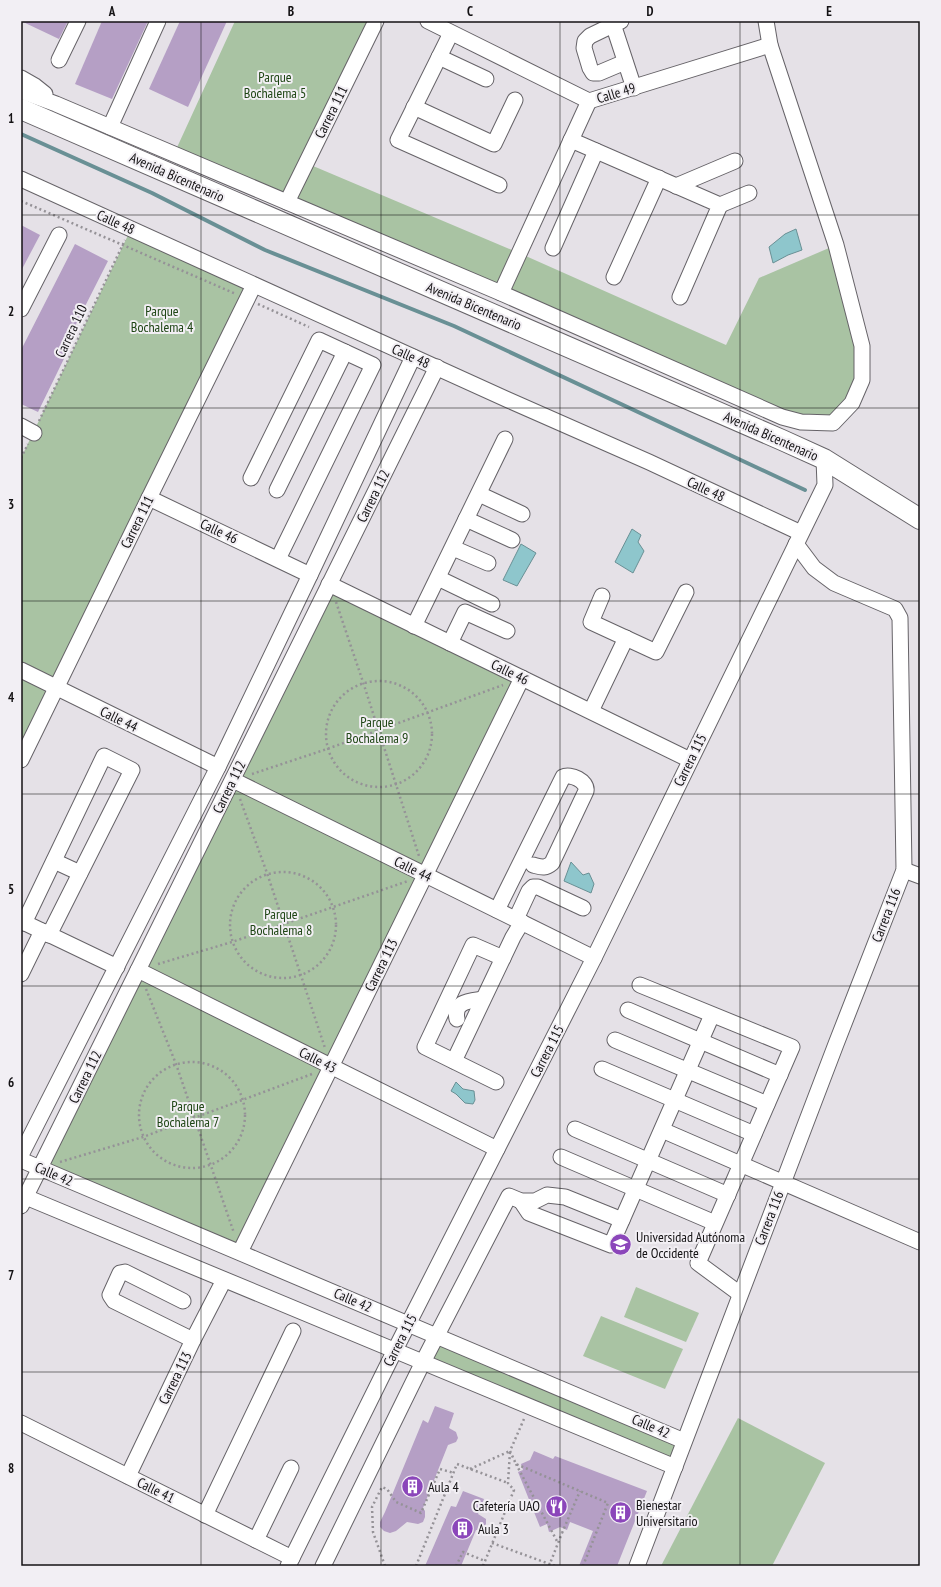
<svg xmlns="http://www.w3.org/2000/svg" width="941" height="1587" font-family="'PT Sans Narrow',sans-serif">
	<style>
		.green { fill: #a9c3a3 }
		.water { fill: #8ec6cc; stroke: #699095 }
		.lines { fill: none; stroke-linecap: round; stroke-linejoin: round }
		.stream { stroke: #699095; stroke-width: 4 }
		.building { fill: #b59fc5 }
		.minor-casing { stroke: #666368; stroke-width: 17 }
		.major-casing { stroke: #666368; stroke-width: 22 }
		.path { stroke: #959297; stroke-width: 2.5; stroke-dasharray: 2 3; stroke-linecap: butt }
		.minor { stroke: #fff; stroke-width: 15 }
		.major { stroke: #fff; stroke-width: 20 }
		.grid { fill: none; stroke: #141214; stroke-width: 1; stroke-opacity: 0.55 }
		.labels { text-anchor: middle; stroke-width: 4; stroke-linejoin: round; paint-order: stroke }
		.park-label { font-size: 14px; fill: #1e4514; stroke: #f2eff4 }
		.street-label { font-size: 14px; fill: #141214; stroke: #f2eff4 }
		.poi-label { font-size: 14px; fill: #141214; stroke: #f2eff4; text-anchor: start }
		.neatline { fill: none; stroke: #141214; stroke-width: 1.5 }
		.grid-label { font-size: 13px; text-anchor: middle; font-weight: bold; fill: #141214 }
	</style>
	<rect width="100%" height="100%" fill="#e5e1e7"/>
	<!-- green -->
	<g class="green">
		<path d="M235 21H376L306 163 519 253 726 345 759 278 836 245 862 380 833 423 801 422 174 154Z"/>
		<path d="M131 229 254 285 21 760V458Z"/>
		<path d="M329 584 522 678 240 1252 40 1168Z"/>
		<path d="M636 1287 699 1313 686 1342 624 1317Z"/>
		<path d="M601 1316 683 1349 665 1389 583 1356Z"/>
		<path d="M437 1335 684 1441 675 1467 423 1362Z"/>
		<path d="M738 1418 825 1463 772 1566H661Z"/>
	</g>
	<!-- water -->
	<g class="water">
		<path d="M796 229 802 250 788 255 773 263 769 247 785 234Z"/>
		<path d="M632 529 641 535 638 542 644 551 633 573 615 562Z"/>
		<path d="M521 544 536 553 517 586 503 580Z"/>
		<path d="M571 862 583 875 589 873 594 884 591 893 564 881Z"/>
		<path d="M456 1082 463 1089 474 1091 475 1100 473 1104 465 1103 456 1094 451 1091Z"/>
	</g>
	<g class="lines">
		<!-- stream -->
		<path class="stream" d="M21 134 152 193 265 250 454 326 805 490"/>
	</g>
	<!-- building -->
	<g class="building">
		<path d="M21 21H68L59 39Z"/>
		<path d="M102 21H148L112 99 75 84Z"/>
		<path d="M180 21H227L188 107 149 89Z"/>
		<path d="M21 225 40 235 21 271Z"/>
		<path d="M75 244 108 261 73 330 77 332 38 412 21 404V350Z"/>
		<path d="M435 1406 454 1413 449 1428 456 1432 458 1438 456 1442 448 1445 423 1508 425 1511V1517L423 1522 418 1524 407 1522 396 1531 390 1533 384 1531 380 1527V1522L385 1512 423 1420 428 1423Z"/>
		<path d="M534 1451 553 1459 555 1456 647 1491 617 1566H579L593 1531 570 1522 567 1530 560 1527 549 1532 547 1524 540 1527 518 1472 523 1470 521 1464 530 1460Z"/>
		<path d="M463 1491 484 1499 478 1514 486 1519V1524L481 1530H476L461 1566H425L451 1506 456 1507Z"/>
	</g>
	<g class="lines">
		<defs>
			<g id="minor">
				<path d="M428 21 589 101 770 45"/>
				<path d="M613 21V24L634 88"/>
				<path d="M621 21 590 36 585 41 584 48 590 68 593 73H599L625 62"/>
				<path d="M451 33 398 140 499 185"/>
				<path d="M439 57 486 79"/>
				<path d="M59 60 78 21"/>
				<path d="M21 78 35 86 45 94"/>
				<path d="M21 91 56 104 501 293 782 417 801 422 833 423 852 403 862 380V346L836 245 770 45 766 21"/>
				<path d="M414 107 494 144 515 100"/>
				<path d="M110 127 158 21"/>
				<path d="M571 140 720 205 680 297"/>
				<path d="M21 179 506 399 649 462 801 533"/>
				<path d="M676 186 735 161"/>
				<path d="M287 202 376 21"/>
				<path d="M720 205 749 193"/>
				<path d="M553 248 596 151"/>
				<path d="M614 277 659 178"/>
				<path d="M501 293 589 101"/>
				<path d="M21 309 59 235"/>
				<path d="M21 426 34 433"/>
				<path d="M251 478 319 340 373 365 278 559"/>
				<path d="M277 490 345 352"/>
				<path d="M479 494 522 514"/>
				<path d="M149 498 310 575"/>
				<path d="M466 519 512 540"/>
				<path d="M453 548 488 563"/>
				<path d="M438 578 492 604"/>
				<path d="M329 584 690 760"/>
				<path d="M602 596 591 622 656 652 686 592"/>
				<path d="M414 626 505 439"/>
				<path d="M450 643 465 612 507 631"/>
				<path d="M21 670 218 767"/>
				<path d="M591 711 626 638"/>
				<path d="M21 760 149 498 254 285"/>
				<path d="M233 780 594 958"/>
				<path d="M54 861 80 873"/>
				<path d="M904 870 920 876"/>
				<path d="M497 910 563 777C570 773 588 781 586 791L552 863C545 869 541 867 533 865"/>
				<path d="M516 919 529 891 533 887H538L583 908"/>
				<path d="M21 921 117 967"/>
				<path d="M24 923 104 756 132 770 49 935"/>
				<path d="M138 970 497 1149"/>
				<path d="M21 974 42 931"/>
				<path d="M640 985 792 1047 698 1263 740 1294"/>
				<path d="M628 1010 780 1075"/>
				<path d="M457 1019C453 1001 470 1001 483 999"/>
				<path d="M615 1040 767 1104"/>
				<path d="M454 1061 513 937 522 922"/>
				<path d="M602 1069 754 1134"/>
				<path d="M496 1082 425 1047 473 945 503 958"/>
				<path d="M575 1129 728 1195"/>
				<path d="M662 1130 920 1242"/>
				<path d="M21 1155 218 767 310 575 413 357"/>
				<path d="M561 1157 715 1223"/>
				<path d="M21 1160 684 1441"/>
				<path d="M21 1195 675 1467"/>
				<path d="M521 1201 529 1213 611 1245 712 1015"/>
				<path d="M21 1206 437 367"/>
				<path d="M240 1252 522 678"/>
				<path d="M183 1301 125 1272 120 1273 110 1295 114 1301 193 1340"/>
				<path d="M21 1423 292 1558"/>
				<path d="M128 1476 193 1340 224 1280"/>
				<path d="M205 1515 293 1331"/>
				<path d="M256 1540 291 1468"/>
				<path d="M288 1566 395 1350 594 958 825 485 824 459"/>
				<path d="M323 1566 423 1362 509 1196 521 1201H535L547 1195 565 1197 622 1220"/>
				<path d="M637 1566 836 1044 904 870 900 618 895 609 834 583 814 568 796 544"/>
			</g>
			<path id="major" d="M21 109 782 440 824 459 920 519"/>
		</defs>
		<!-- minor casing -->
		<use href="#minor" class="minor-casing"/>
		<!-- major casing -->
		<use href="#major" class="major-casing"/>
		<!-- path -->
		<g class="path">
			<path d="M21 201 236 294"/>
			<path d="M258 304 309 327"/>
			<path d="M39 421 125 240"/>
			<path d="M21 458 28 444"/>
			<path d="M336 602 363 682 419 856"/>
			<circle cx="379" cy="734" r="53"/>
			<path d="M252 774 327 749 503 685"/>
			<path d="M240 799 267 873 325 1048"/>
			<circle cx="283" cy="925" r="53"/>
			<path d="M158 964 232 942 408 881"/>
			<path d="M146 989 176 1064 234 1233"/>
			<circle cx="192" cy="1115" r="53"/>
			<path d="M60 1162 143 1137 312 1074"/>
			<path d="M524 1419 510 1451 516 1464 608 1503 583 1566"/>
			<path d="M516 1464 558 1543"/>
			<path d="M470 1469 510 1451 508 1483 514 1490 483 1566"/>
			<path d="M562 1533 580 1491"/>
			<path d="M492 1543 555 1566"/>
			<path d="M385 1566 373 1532 372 1507 382 1487 387 1489 396 1502 421 1513 440 1469 454 1473"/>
			<path d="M416 1566 457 1464 508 1483"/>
			<path d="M456 1566 463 1552 485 1561"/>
			<path d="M549 1566 562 1533"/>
		</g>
		<!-- minor -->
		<use href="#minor" class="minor"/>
		<!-- major -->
		<use href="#major" class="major"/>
	</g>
	<!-- grid -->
	<path class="grid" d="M201 21V1566M381 21V1566M560 21V1566M740 21V1566M21 215H920M21 408H920M21 601H920M21 794H920M21 986H920M21 1179H920M21 1372H920"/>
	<!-- icons -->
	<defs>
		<symbol id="university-disc" viewBox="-11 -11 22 22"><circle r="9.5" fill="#8b46ba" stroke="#f2eff4"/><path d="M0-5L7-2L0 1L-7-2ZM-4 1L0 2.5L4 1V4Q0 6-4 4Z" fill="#fff"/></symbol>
		<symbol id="building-disc" viewBox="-11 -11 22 22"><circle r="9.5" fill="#8b46ba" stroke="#f2eff4"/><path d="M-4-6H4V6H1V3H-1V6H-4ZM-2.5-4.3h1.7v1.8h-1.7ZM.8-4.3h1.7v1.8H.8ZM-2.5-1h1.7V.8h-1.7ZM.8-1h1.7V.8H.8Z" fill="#fff"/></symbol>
		<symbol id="restaurant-disc" viewBox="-11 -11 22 22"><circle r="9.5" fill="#8b46ba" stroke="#f2eff4"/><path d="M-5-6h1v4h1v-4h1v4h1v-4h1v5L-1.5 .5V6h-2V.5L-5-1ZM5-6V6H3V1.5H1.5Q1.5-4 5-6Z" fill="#fff"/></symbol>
	</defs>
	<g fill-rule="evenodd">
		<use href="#university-disc" x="608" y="1232" width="25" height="25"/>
		<use href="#building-disc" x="400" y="1474" width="25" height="25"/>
		<use href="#restaurant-disc" x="544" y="1494" width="25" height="25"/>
		<use href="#building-disc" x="608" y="1500" width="25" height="25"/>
		<use href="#building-disc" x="450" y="1516" width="25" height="25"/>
	</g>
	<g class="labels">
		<!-- park labels -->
		<g class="park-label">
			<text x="275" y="82">Parque<tspan x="275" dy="16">Bochalema 5</tspan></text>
			<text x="162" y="316">Parque<tspan x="162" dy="16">Bochalema 4</tspan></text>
			<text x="377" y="727">Parque<tspan x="377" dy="16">Bochalema 9</tspan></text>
			<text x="281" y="919">Parque<tspan x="281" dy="16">Bochalema 8</tspan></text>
			<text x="188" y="1111">Parque<tspan x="188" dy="16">Bochalema 7</tspan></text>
		</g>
		<!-- street labels -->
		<g class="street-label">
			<text transform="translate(616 93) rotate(-17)" y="5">Calle 49</text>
			<text transform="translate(331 112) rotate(-64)" y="5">Carrera 111</text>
			<text transform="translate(177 177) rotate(24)" y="5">Avenida Bicentenario</text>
			<text transform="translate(116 222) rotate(24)" y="5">Calle 48</text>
			<text transform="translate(474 306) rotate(23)" y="5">Avenida Bicentenario</text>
			<text transform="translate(71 331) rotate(-65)" y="5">Carrera 110</text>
			<text transform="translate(411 356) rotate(24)" y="5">Calle 48</text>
			<text transform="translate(771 436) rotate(24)" y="5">Avenida Bicentenario</text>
			<text transform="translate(706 489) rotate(25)" y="5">Calle 48</text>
			<text transform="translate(373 496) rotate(-64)" y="5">Carrera 112</text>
			<text transform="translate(137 522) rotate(-64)" y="5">Carrera 111</text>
			<text transform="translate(219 531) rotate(25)" y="5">Calle 46</text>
			<text transform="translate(510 672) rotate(26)" y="5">Calle 46</text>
			<text transform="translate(119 719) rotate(26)" y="5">Calle 44</text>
			<text transform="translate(690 760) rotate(-64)" y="5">Carrera 115</text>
			<text transform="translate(229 787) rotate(-64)" y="5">Carrera 112</text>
			<text transform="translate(413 869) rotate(26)" y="5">Calle 44</text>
			<text transform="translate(886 915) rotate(-69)" y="5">Carrera 116</text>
			<text transform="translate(381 965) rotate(-64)" y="5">Carrera 113</text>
			<text transform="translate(547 1051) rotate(-63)" y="5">Carrera 115</text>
			<text transform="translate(318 1060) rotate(27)" y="5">Calle 43</text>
			<text transform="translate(85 1077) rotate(-64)" y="5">Carrera 112</text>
			<text transform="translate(54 1174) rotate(23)" y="5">Calle 42</text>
			<text transform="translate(769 1218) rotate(-69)" y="5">Carrera 116</text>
			<text transform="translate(353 1300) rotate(23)" y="5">Calle 42</text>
			<text transform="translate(400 1340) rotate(-63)" y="5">Carrera 115</text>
			<text transform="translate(175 1378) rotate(-64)" y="5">Carrera 113</text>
			<text transform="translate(651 1426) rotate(23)" y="5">Calle 42</text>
			<text transform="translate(156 1490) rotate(26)" y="5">Calle 41</text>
		</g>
		<!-- poi labels -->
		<g class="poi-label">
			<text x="636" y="1242">Universidad Autónoma<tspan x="636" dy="16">de Occidente</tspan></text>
			<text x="428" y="1492">Aula 4</text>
			<text x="636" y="1510">Bienestar<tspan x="636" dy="16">Universitario</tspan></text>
			<text x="540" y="1511" text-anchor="end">Cafetería UAO</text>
			<text x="478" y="1534">Aula 3</text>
		</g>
	</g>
	<!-- border -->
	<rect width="941" height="1587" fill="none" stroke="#f2eff4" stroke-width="44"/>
	<rect x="22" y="22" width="897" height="1543" class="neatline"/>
	<g class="grid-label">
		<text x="112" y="16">A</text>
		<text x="291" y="16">B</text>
		<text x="470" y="16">C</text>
		<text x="650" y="16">D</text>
		<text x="829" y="16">E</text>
		<text x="11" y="123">1</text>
		<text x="11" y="316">2</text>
		<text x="11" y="509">3</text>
		<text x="11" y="702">4</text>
		<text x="11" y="894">5</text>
		<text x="11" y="1087">6</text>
		<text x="11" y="1280">7</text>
		<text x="11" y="1473">8</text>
	</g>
</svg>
